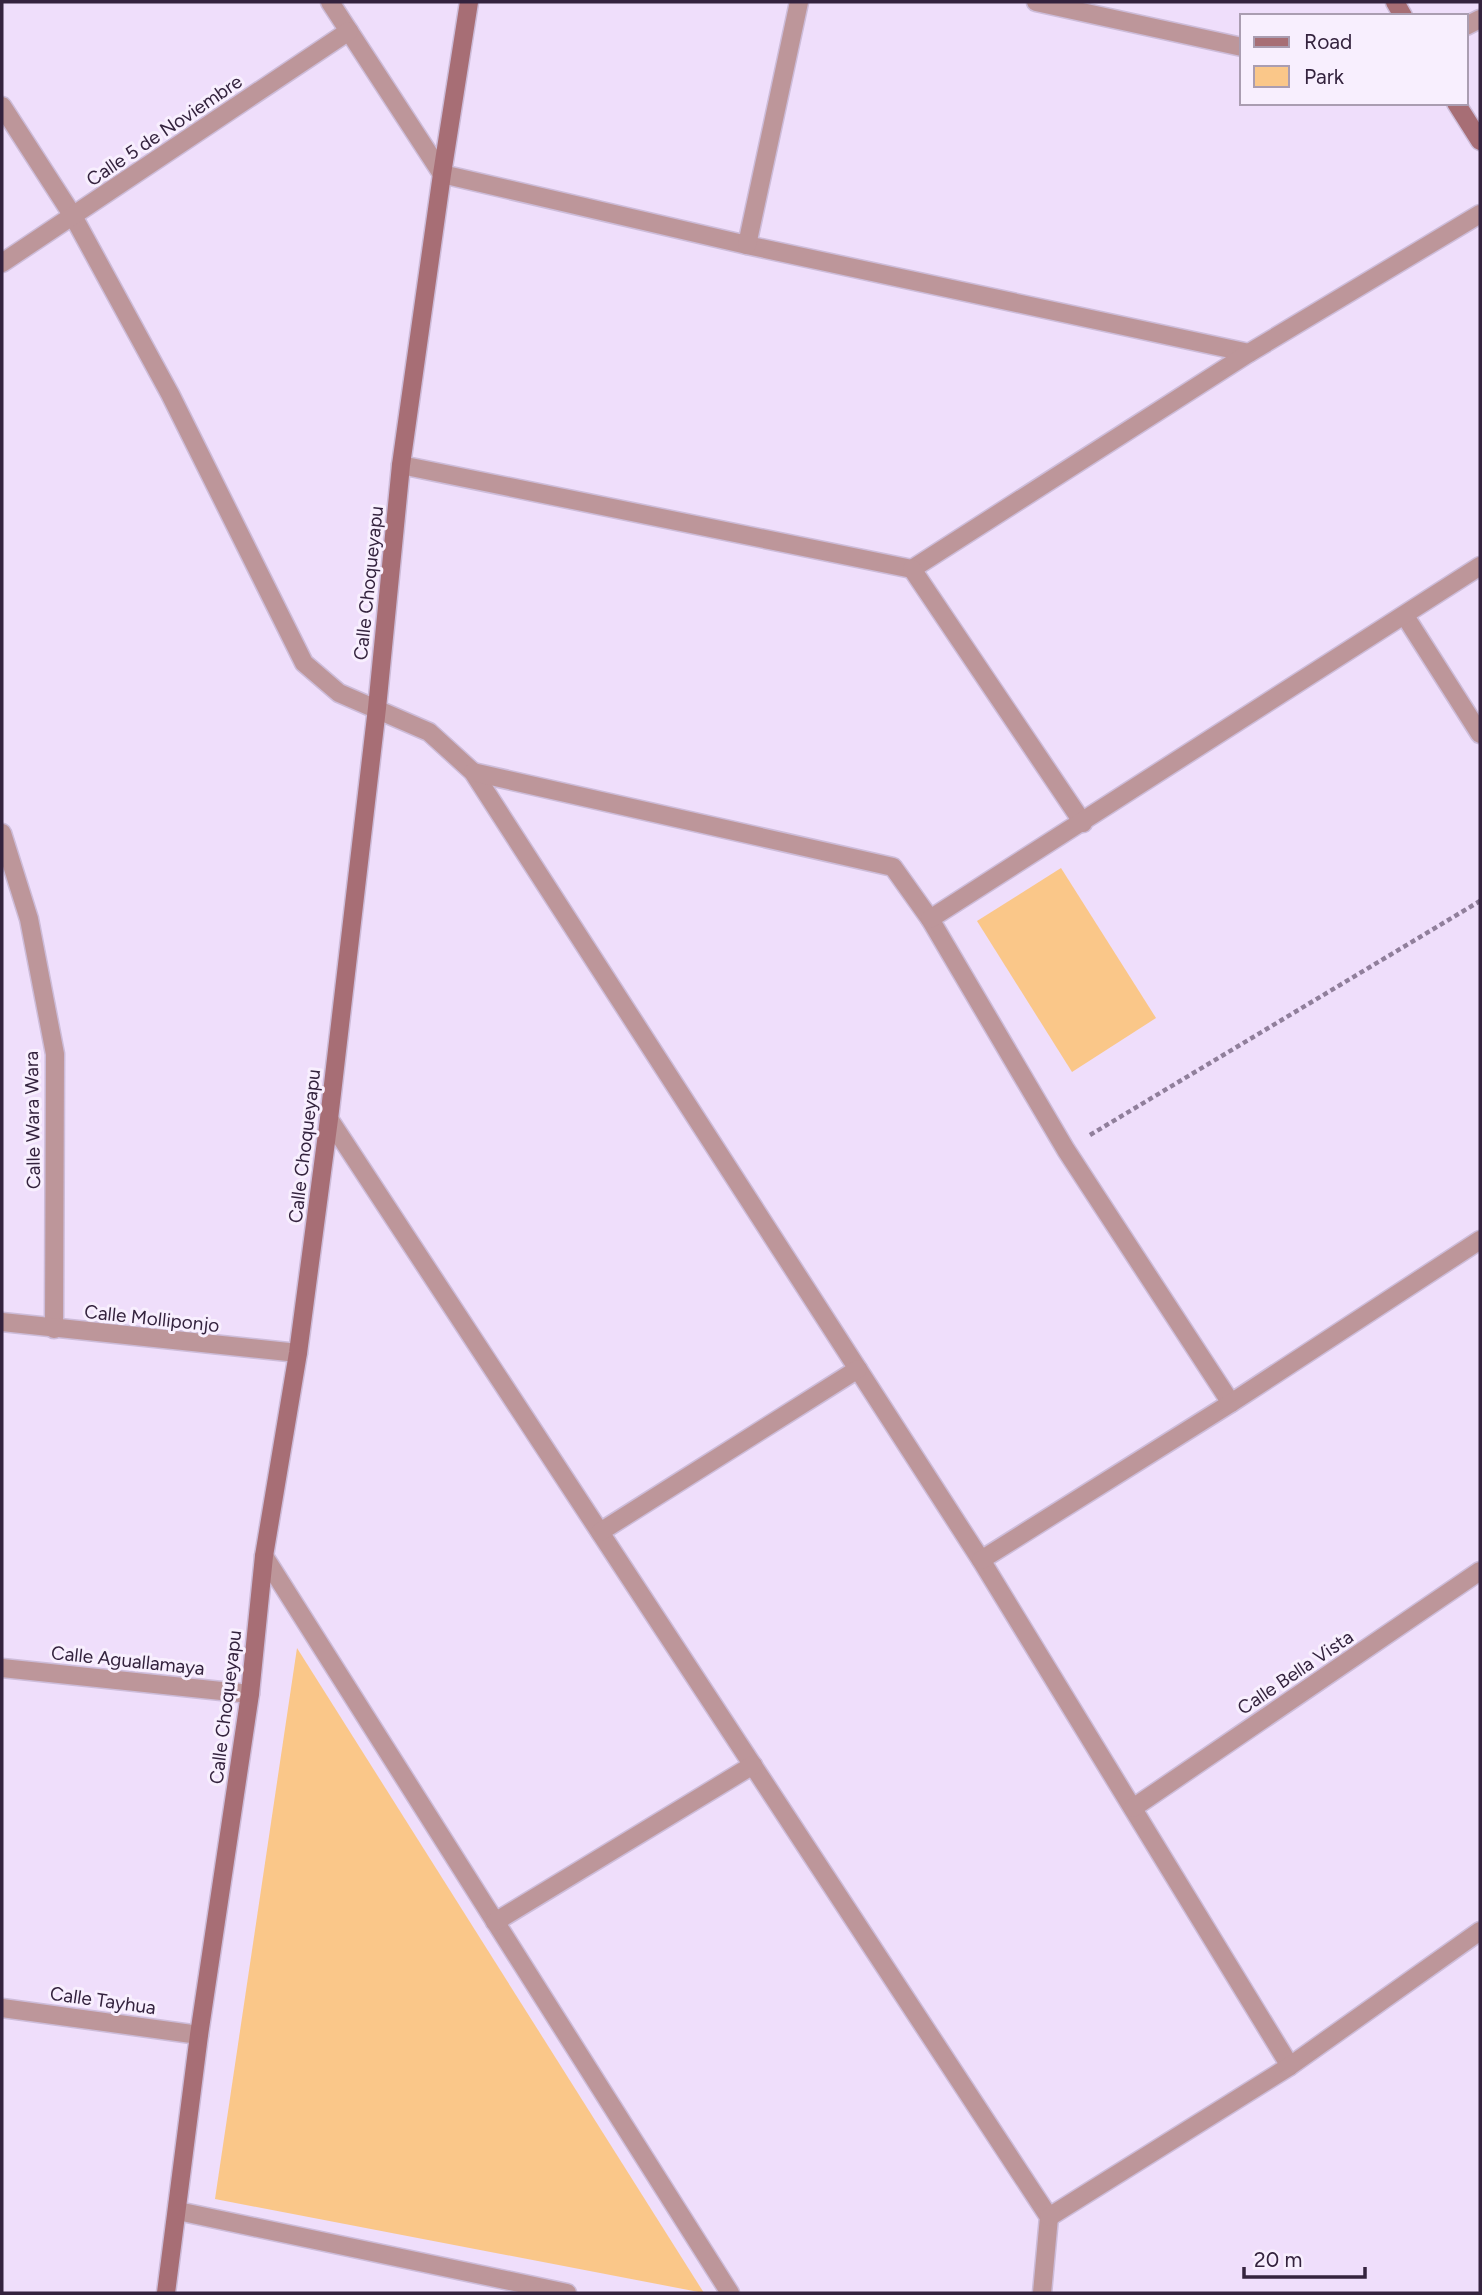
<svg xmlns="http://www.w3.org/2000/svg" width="1482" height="2295" font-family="Figtree,sans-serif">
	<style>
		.green { fill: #fac789 }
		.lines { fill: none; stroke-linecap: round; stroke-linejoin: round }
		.street-casing { stroke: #cdbcd9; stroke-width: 21 }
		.secondary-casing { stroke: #cdbcd9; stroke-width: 21 }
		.path { stroke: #907f9b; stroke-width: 4.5; stroke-dasharray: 5 3.5; stroke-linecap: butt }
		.street { stroke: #bd969a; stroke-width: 18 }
		.secondary { stroke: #a76e75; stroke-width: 18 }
		.labels { text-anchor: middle; stroke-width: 6; stroke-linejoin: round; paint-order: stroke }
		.street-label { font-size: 19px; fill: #34233e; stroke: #f8effe }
	</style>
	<rect width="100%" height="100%" fill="#efdefb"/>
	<!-- green -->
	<g class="green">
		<path d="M1061 868 1156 1018 1072 1072 977 921Z"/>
		<path d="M297 1648 704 2293 215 2199Z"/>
	</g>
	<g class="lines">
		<defs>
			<g id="street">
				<path d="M330 2 442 174 747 245 1249 353"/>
				<path d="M1036 2 1242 47"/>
				<path d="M1466 26 1480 19"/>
				<path d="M2 106 73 216 170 394 304 663 339 693 429 732 473 772 981 1560 1290 2066"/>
				<path d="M747 245 799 2"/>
				<path d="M2 263 349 31"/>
				<path d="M401 465 912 569 1249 353 1480 214"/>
				<path d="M912 569 1083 823"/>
				<path d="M1405 616 1480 734"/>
				<path d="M473 772 893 867 930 919 1066 1150 1231 1403"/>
				<path d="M2 833 29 919 55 1054 54 1329"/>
				<path d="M930 919 1480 566"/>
				<path d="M329 1119 1049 2217 1042 2293"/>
				<path d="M2 1322 298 1353"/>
				<path d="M600 1532 858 1369"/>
				<path d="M264 1556 730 2293"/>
				<path d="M981 1560 1231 1403 1480 1240"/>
				<path d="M2 1668 250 1694"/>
				<path d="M1133 1808 1480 1571"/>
				<path d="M495 1922 753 1765"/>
				<path d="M2 2008 199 2035"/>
				<path d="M178 2211 567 2293"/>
				<path d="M1049 2217 1290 2066 1480 1931"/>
			</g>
			<g id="secondary">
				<path d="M1395 2 1403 16"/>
				<path d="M1456 103 1480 141"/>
				<path d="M166 2293 199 2035 250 1694 264 1556 298 1353 329 1119 377 708 401 465 442 174 469 2"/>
			</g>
		</defs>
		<!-- street casing -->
		<use href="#street" class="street-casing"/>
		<!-- secondary casing -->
		<use href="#secondary" class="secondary-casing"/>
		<!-- path -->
		<path class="path" d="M1090 1135 1480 901"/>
		<!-- street -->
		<use href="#street" class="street"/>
		<!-- secondary -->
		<use href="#secondary" class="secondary"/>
	</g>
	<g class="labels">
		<!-- street labels -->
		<g class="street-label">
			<text transform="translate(164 130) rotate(-34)" y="7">Calle 5 de Noviembre</text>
			<text transform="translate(368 583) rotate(-84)" y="7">Calle Choqueyapu</text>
			<text transform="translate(32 1120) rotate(-91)" y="7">Calle Wara Wara</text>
			<text transform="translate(304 1146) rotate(-83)" y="7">Calle Choqueyapu</text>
			<text transform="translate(152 1318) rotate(6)" y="7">Calle Molliponjo</text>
			<text transform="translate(128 1660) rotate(6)" y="7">Calle Aguallamaya</text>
			<text transform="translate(1295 1672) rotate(-34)" y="7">Calle Bella Vista</text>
			<text transform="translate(225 1707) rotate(-83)" y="7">Calle Choqueyapu</text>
			<text transform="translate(103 2000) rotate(8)" y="7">Calle Tayhua</text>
		</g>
	</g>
	<!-- border -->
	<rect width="1482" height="2295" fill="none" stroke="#34233e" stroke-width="7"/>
	<!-- legend -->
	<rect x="1240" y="14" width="228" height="91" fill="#f8effe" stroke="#aa9db1" stroke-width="2"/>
	<rect x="1254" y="37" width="35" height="10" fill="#a76e75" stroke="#aa9db1" stroke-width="2"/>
	<text x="1304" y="49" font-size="21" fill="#34233e">Road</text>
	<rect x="1254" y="66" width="35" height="21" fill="#fac789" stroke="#aa9db1" stroke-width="2"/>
	<text x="1304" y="84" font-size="21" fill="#34233e">Park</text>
	<!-- scale -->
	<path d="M1244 2267v10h121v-10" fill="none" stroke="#34233e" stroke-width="3.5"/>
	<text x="1254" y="2267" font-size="21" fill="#34233e" stroke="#f8effe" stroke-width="5" paint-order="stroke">20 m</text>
</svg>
